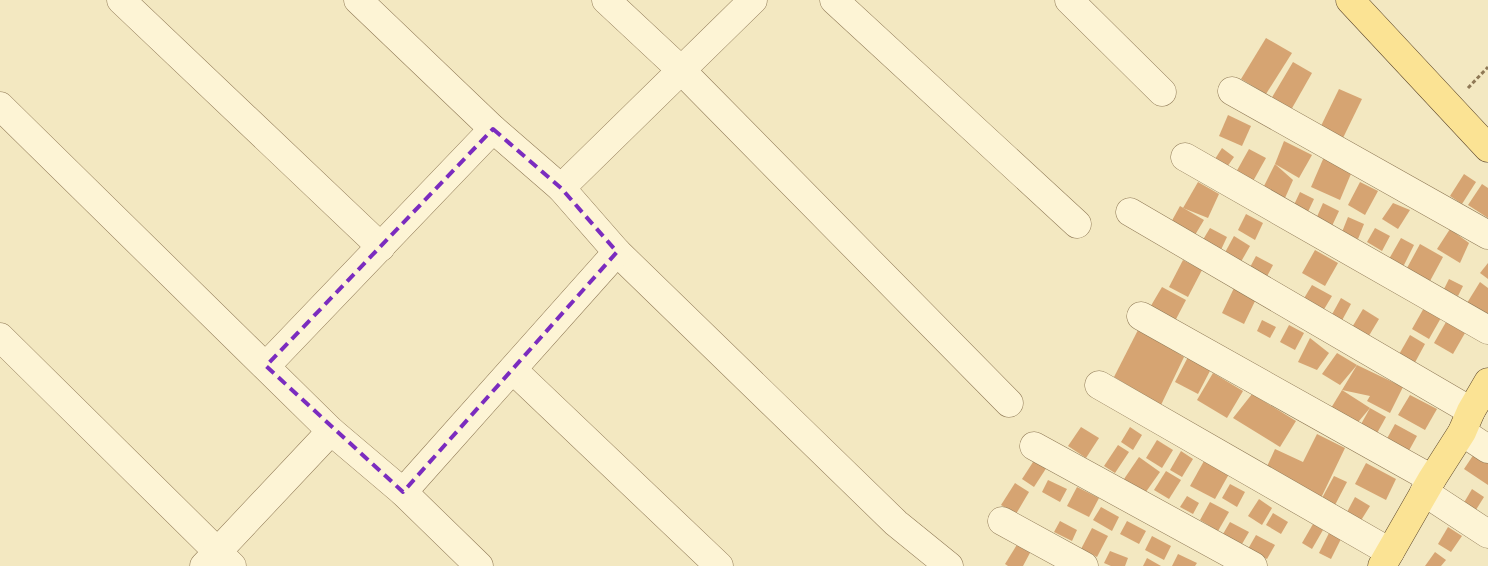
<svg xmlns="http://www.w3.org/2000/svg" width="1488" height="566" font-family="Georgia,serif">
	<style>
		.building { fill: #d6a472 }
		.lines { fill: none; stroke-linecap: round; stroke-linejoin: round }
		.minor-casing { stroke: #8f7956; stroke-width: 29 }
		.major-casing { stroke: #5c462b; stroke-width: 29 }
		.path { stroke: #8f7956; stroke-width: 3; stroke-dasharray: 4 2.5; stroke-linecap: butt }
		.minor { stroke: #fdf4d5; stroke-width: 28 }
		.major { stroke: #fbe394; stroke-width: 28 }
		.marked { fill: none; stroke: #7b2cbf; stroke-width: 4; stroke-dasharray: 10 6; stroke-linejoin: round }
	</style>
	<rect width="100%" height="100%" fill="#f3e8c1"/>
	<!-- building -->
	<g class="building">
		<path d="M1266 38 1292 53 1266 94 1241 79Z"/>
		<path d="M1293 62 1312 73 1291 110 1271 99Z"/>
		<path d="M1339 89 1362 99 1342 140 1319 130Z"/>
		<path d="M1228 115 1251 126 1242 146 1219 136Z"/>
		<path d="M1284 141 1312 155 1299 178 1275 164Z"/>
		<path d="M1222 148 1234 157 1227 167 1215 159Z"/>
		<path d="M1249 149 1266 158 1252 183 1235 174Z"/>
		<path d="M1324 157 1353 169 1340 200 1311 187Z"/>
		<path d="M1275 164 1293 180 1285 198 1263 188Z"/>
		<path d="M1464 174 1476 182 1462 204 1450 196Z"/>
		<path d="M1198 182 1219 194 1208 218 1183 208Z"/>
		<path d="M1360 182 1378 191 1365 215 1348 205Z"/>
		<path d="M1482 184 1488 188V218L1468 205Z"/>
		<path d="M1300 192 1314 199 1307 214 1293 207Z"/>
		<path d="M1323 203 1339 211 1332 226 1316 219Z"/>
		<path d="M1393 203 1410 210 1398 229 1382 219Z"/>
		<path d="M1180 206 1204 220 1192 240 1169 226Z"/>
		<path d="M1246 214 1263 223 1255 240 1238 230Z"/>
		<path d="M1348 217 1364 224 1358 239 1342 232Z"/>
		<path d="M1210 228 1227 237 1219 254 1201 243Z"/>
		<path d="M1375 228 1390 236 1382 251 1367 242Z"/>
		<path d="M1450 229 1469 243 1460 263 1437 249Z"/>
		<path d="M1234 236 1250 246 1238 267 1222 258Z"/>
		<path d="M1401 238 1414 245 1403 267 1389 259Z"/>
		<path d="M1420 244 1443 257 1430 281 1407 268Z"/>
		<path d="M1315 250 1338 263 1325 286 1302 273Z"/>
		<path d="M1256 256 1273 265 1265 280 1248 271Z"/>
		<path d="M1183 260 1202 270 1188 297 1169 287Z"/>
		<path d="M1488 263V279L1480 273Z"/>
		<path d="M1449 279 1463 286 1458 296 1444 289Z"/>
		<path d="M1480 282 1488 288V316L1467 303Z"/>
		<path d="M1312 285 1332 296 1320 316 1300 305Z"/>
		<path d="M1162 287 1186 300 1174 323 1149 309Z"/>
		<path d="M1234 288 1256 299 1244 324 1222 313Z"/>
		<path d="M1341 298 1351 304 1340 324 1330 318Z"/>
		<path d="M1425 306 1442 316 1429 339 1412 329Z"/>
		<path d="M1363 309 1379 319 1367 339 1351 329Z"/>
		<path d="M1262 320 1276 327 1270 338 1257 331Z"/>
		<path d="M1446 322 1465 333 1453 354 1434 343Z"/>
		<path d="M1289 325 1304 333 1295 350 1280 342Z"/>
		<path d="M1139 328 1184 357 1161 405 1114 377Z"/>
		<path d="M1410 335 1425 344 1412 368 1397 358Z"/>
		<path d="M1310 338 1329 353 1317 370 1298 362Z"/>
		<path d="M1337 353 1357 365 1340 385 1322 374Z"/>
		<path d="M1188 357 1211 369 1198 394 1175 382Z"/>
		<path d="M1357 365 1403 387 1390 413 1367 401 1370 396 1342 390Z"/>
		<path d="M1213 373 1243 391 1227 418 1197 400Z"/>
		<path d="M1342 390 1370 408 1354 427 1328 413Z"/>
		<path d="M1252 394 1296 421 1280 447 1233 418Z"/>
		<path d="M1410 395 1437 409 1425 430 1398 415Z"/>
		<path d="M1370 408 1386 417 1376 435 1360 426Z"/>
		<path d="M1395 424 1417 436 1406 456 1384 444Z"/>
		<path d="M1081 427 1099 438 1086 458 1068 446Z"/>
		<path d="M1130 427 1142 435 1133 450 1121 442Z"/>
		<path d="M1317 434 1345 448 1320 500 1264 473 1275 449 1303 462Z"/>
		<path d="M1157 440 1173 450 1162 468 1146 458Z"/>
		<path d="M1118 445 1129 452 1115 473 1104 466Z"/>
		<path d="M1181 451 1193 459 1182 477 1170 470Z"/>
		<path d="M1476 451 1488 460V485L1464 469Z"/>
		<path d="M1139 457 1160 472 1143 496 1122 482Z"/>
		<path d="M1035 459 1047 467 1034 487 1022 479Z"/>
		<path d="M1204 461 1229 474 1215 499 1190 486Z"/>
		<path d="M1366 463 1396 479 1386 500 1355 484Z"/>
		<path d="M1166 471 1181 480 1169 499 1154 490Z"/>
		<path d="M1334 476 1347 482 1335 505 1322 498Z"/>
		<path d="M1048 480 1067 489 1060 502 1042 492Z"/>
		<path d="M1015 483 1029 492 1016 514 1001 505Z"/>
		<path d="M1230 484 1245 492 1237 507 1222 498Z"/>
		<path d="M1077 487 1099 498 1089 517 1067 506Z"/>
		<path d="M1472 489 1484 497 1474 513 1462 506Z"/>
		<path d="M1187 496 1199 503 1193 514 1180 507Z"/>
		<path d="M1355 497 1370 506 1360 522 1346 514Z"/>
		<path d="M1259 499 1272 508 1262 525 1248 516Z"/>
		<path d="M1210 502 1229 512 1218 531 1200 520Z"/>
		<path d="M1101 507 1119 517 1112 531 1093 520Z"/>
		<path d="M1273 513 1288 522 1281 534 1266 525Z"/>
		<path d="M1060 521 1077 530 1072 541 1054 532Z"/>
		<path d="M1127 521 1146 531 1139 544 1120 534Z"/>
		<path d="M1230 522 1249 532 1242 544 1223 534Z"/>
		<path d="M1313 524 1323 530 1312 549 1302 543Z"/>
		<path d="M1448 527 1462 536 1451 552 1438 544Z"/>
		<path d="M1092 528 1108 536 1097 557 1081 549Z"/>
		<path d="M1330 531 1342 537 1331 559 1319 553Z"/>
		<path d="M1256 535 1275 545 1267 559 1248 549Z"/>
		<path d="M1152 536 1171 546 1164 560 1145 550Z"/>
		<path d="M1018 543 1031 551 1023 566H1008L1005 564Z"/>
		<path d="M1110 551 1128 558 1125 566H1111L1104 563Z"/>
		<path d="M1435 552 1446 560 1441 566H1425Z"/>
		<path d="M1178 554 1197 563 1195 566H1172Z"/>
		<path d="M1147 558 1161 566H1143Z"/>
	</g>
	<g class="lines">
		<defs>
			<g id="minor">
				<path d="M121 0 381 247"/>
				<path d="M358 0 493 129"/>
				<path d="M606 0 681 70 1009 403"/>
				<path d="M834 0 1077 224"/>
				<path d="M1069 0 1162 92"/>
				<path d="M1232 91 1488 235"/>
				<path d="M0 106 331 431"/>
				<path d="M1185 157 1488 330"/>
				<path d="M1130 212 1471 411"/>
				<path d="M617 252 896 523 949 566"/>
				<path d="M1141 316 1432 479"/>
				<path d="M0 337 232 566"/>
				<path d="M266 366 493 129 561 188"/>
				<path d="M513 370 719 566"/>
				<path d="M1099 385 1390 552"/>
				<path d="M1462 432 1488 449"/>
				<path d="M1034 446 1253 566"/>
				<path d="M403 492 479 566"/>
				<path d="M1424 492 1488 534"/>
				<path d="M1002 521 1084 566"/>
				<path d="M204 566 331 431 403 492 617 252 561 188 753 0"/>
			</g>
			<g id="major">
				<path d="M1350 0 1488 148"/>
				<path d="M1382 566 1432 479 1462 432 1471 411 1488 382"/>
			</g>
		</defs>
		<!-- minor casing -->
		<use href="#minor" class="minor-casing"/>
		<!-- major casing -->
		<use href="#major" class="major-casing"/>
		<!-- path -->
		<path class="path" d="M1468 88 1488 67"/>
		<!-- minor -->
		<use href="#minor" class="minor"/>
		<!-- major -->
		<use href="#major" class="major"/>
	</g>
	<!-- marked area -->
	<path class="marked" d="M493 129 561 188 617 252 403 492 266 366Z"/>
</svg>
